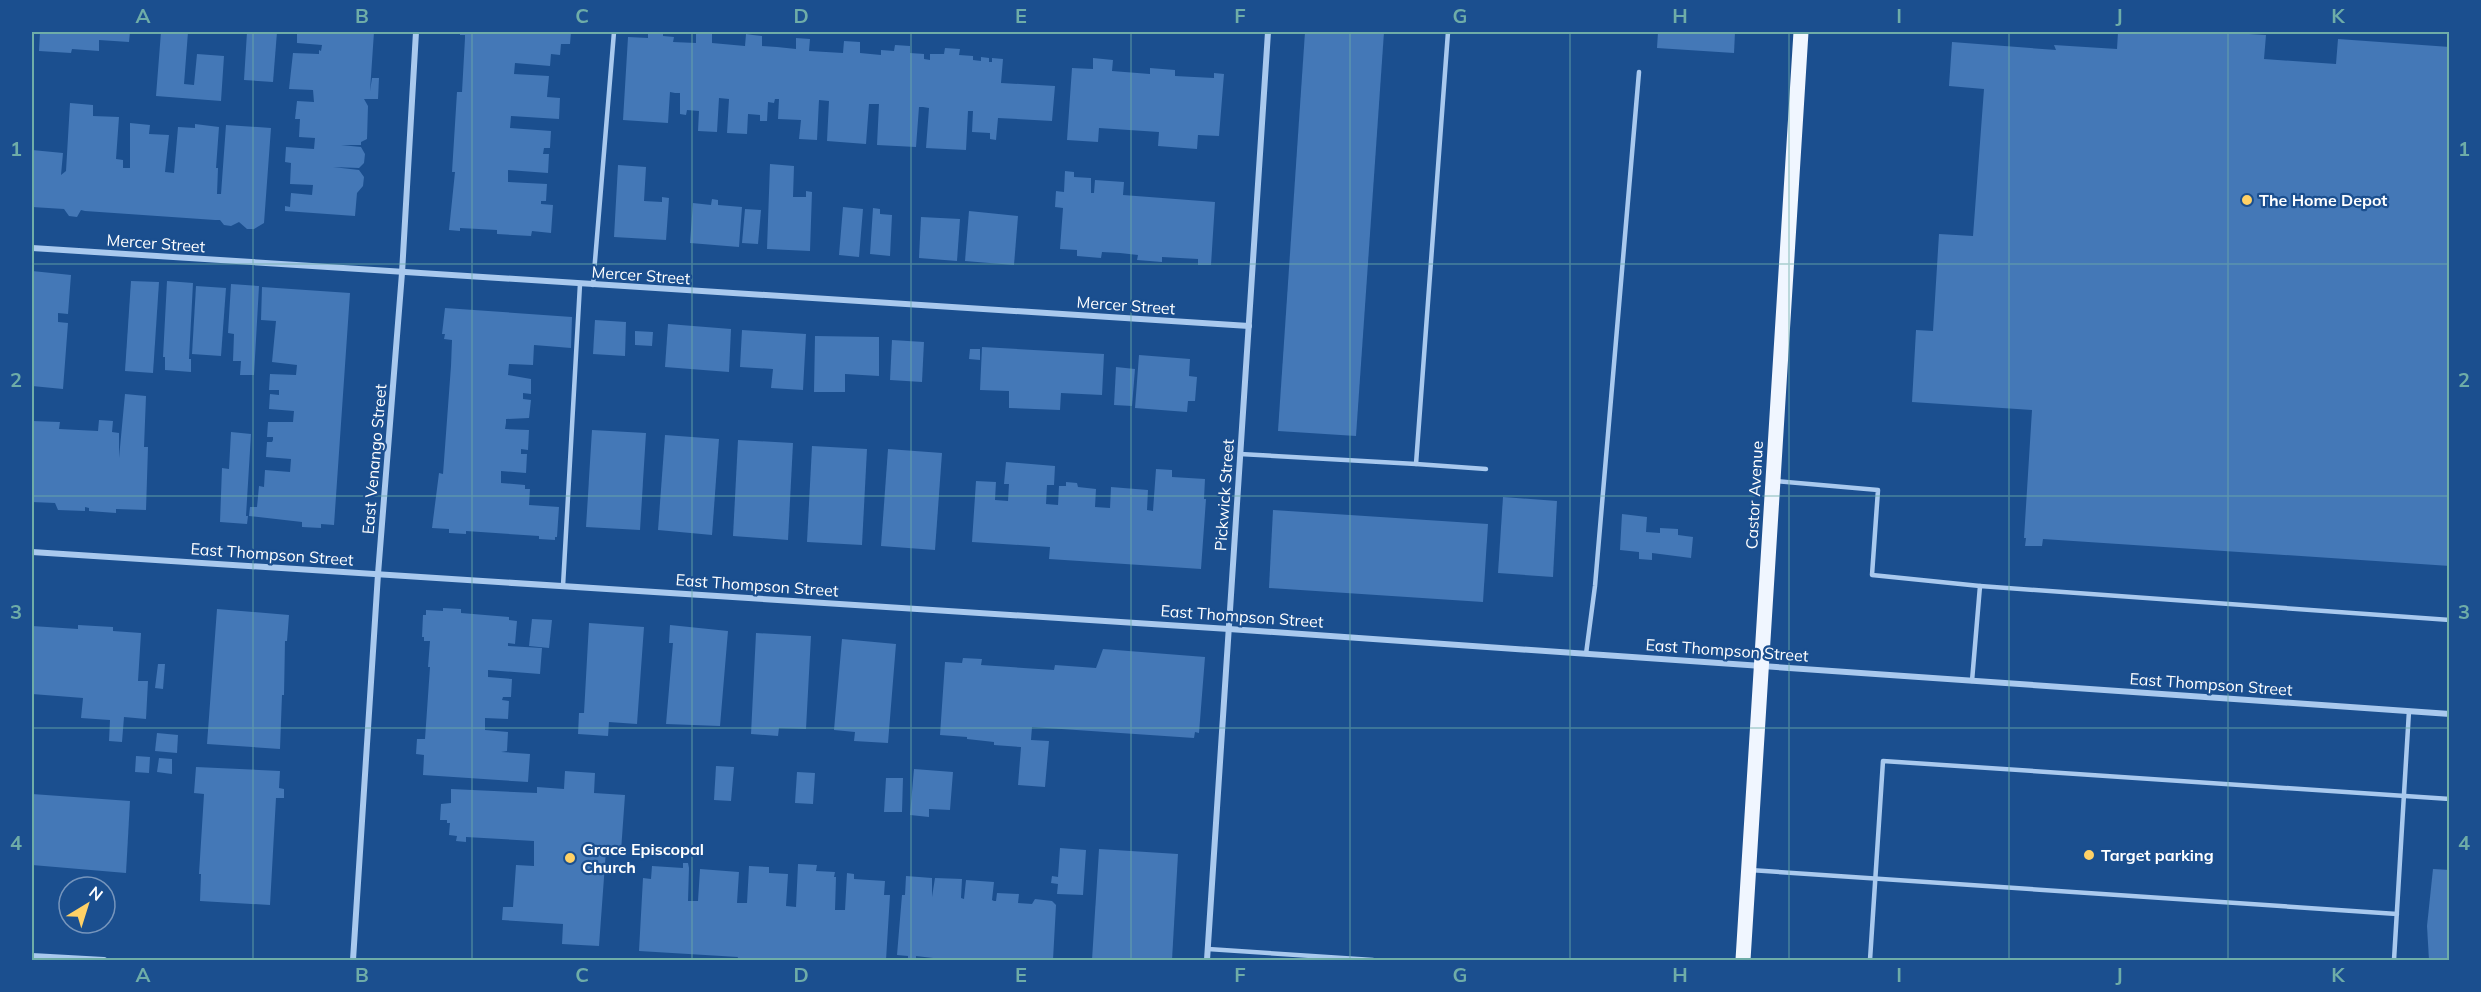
<svg xmlns="http://www.w3.org/2000/svg" width="2481" height="992" font-family="Mulish,sans-serif">
	<style>
		.building { fill: #4478b7 }
		.lines { fill: none; stroke-linecap: round; stroke-linejoin: round }
		.service { stroke: #a9c9ee; stroke-width: 4.5 }
		.minor { stroke: #a9c9ee; stroke-width: 6 }
		.primary { stroke: #f0f6ff; stroke-width: 15 }
		.grid { fill: none; stroke: #6fada8; stroke-width: 1.5; stroke-opacity: 0.55 }
		.poi-dot { fill: #ffd166; stroke: #1b4f8f; stroke-width: 2 }
		.labels { text-anchor: middle; stroke-width: 4.5; stroke-linejoin: round; paint-order: stroke }
		.poi-label { font-size: 16px; font-weight: bold; fill: #fff; stroke: #1b4f8f; text-anchor: start }
		.street-label { font-size: 16px; fill: #fff; stroke: #1b4f8f }
		.neatline { fill: none; stroke: #6fada8; stroke-width: 2 }
		.grid-label { font-size: 20px; text-anchor: middle; font-weight: bold; fill: #6fada8 }
	</style>
	<rect width="100%" height="100%" fill="#1b4f8f"/>
	<!-- building -->
	<g class="building">
		<path d="M40 32H130L129 42 99 40V51L72 49 71 53 39 51Z"/>
		<path d="M161 32H188L184 84 194 85 197 54 224 56 221 101 156 96Z"/>
		<path d="M247 32H277L273 82 244 80Z"/>
		<path d="M305 32H374L370 91 372 78H379L378 99H364L368 106 367 139 361 142V145H341L361 147 365 154 364 163 359 168 333 167 359 170 364 177 363 186 357 193 355 216 285 211V206L290 207 291 193 312 195 313 185 290 184 291 163 285 162 286 147 314 149 315 138 299 137 300 119H295L297 101 314 102 313 90 289 89 293 53 319 54V50L321 51 322 45 297 43V34H305Z"/>
		<path d="M460 32H571L570 44H561L560 55 551 54 550 66 515 63 514 74 549 76 547 97 560 98 559 119 511 116 510 128 551 131 550 148H544L543 154H549L548 173 508 170V182L547 184 546 201H541V204L553 205 551 233 532 231 531 236 497 234V230L460 228V231L449 230 455 172H452L457 92H462L465 38V35H460Z"/>
		<path d="M655 32H663V36L674 37 673 42 696 43V32H712V43L745 46 746 34 753 35 762 36V46L777 47 796 49V38L810 39 809 51 843 53 844 41 860 42V53L881 55V50L894 51 895 45 910 46V53L924 54V59L930 60V54H944L945 48 960 49 959 55 973 56V60L981 61V57L989 58V62H992V58L1003 59 1001 83 1055 86 1052 121 998 118 996 140 990 139V133L972 132 973 111H968L966 150 926 148 929 108 923 107H919L916 147 877 145 879 104H869L866 144 827 141 829 101 819 100 817 140 799 139 801 120 778 119 779 99H775L774 103 768 102 767 121H760V115L748 114 747 134 727 133 729 99 719 98 717 132 698 131 699 111 687 110 686 115 680 114V93H675L670 92 668 123 623 120 628 37 648 38V34H655Z"/>
		<path d="M1305 32H1384L1356 436 1278 431Z"/>
		<path d="M1658 32H1735L1734 53 1657 48Z"/>
		<path d="M2118 32H2215L2266 35 2264 59 2336 64 2338 39 2450 47V566L2043 539 2042 546H2025L2026 538H2024L2032 410 1912 402 1916 330 1933 331 1939 234 1973 236 1984 89 1949 86 1952 42 2056 50 2054 45 2117 49Z"/>
		<path d="M1093 58 1113 60 1112 71 1150 74V68L1175 70V76L1214 78V73L1224 74 1219 136 1198 135 1197 149 1158 146 1159 132 1099 128 1098 142 1067 140 1072 68 1093 69Z"/>
		<path d="M70 103 93 105V116L119 117 116 159 123 160V168H130V123L150 125 149 134 169 135 165 172 174 173 178 127 195 128V124L219 127 216 168H218L217 194H221L226 125 271 128 264 223 254 229H247L239 222 231 226 224 225 220 220H215L85 211 81 210 77 217 69 216 64 209 32 207V150L63 153 61 175 66 171Z"/>
		<path d="M770 164 794 166 793 197H806V191L812 192 810 251 767 249Z"/>
		<path d="M618 165 646 167 644 201 662 202V197L669 198 666 240 614 237Z"/>
		<path d="M1065 171 1074 172V177L1091 178V193H1094L1095 180 1124 182 1123 195 1215 202 1211 265H1198V259L1162 257V262L1137 260 1138 255 1120 253 1102 252 1101 258 1077 256V250L1060 249 1063 208 1055 207 1056 191 1064 192Z"/>
		<path d="M712 199 718 200V205L742 207 739 247 690 243 693 203 711 205Z"/>
		<path d="M843 207 863 209 859 257 839 255Z"/>
		<path d="M873 208 880 209V214L892 215 890 256 870 254Z"/>
		<path d="M745 209 761 210 758 244 742 243Z"/>
		<path d="M969 211 1018 216 1014 265 965 261Z"/>
		<path d="M921 217 960 219 957 261 919 258Z"/>
		<path d="M32 271 71 275 68 314 58 313V322L68 323 63 389 32 386Z"/>
		<path d="M131 281 159 282 153 373 125 371Z"/>
		<path d="M167 281 193 283 189 359H191V372L165 370V357H163Z"/>
		<path d="M231 284 259 286 254 375H240L241 361H233L234 334 228 333Z"/>
		<path d="M196 286 226 288 221 356 192 354Z"/>
		<path d="M262 287 350 293 334 525 321 524V528L302 527V522L249 516 250 507H257L259 486 264 487 265 470 290 472 291 459 266 457 267 442H272L273 440V437H267L268 422H293L294 411 269 409 270 394 279 395V390H269L270 374 296 375 297 365 272 362 276 321 261 320Z"/>
		<path d="M445 308 572 317 571 348 534 345 533 365 509 364 508 375 531 379V394L523 393V399L531 400 529 418 506 419V423L505 429 529 430 528 450 521 449V454H527L526 473 501 471V483L525 485V489H530L529 505 559 507 557 537H555V540L539 539V536L466 531V534L449 533V529L432 528 439 473 443 474 451 366 452 340 444 339 445 334H442Z"/>
		<path d="M595 320 626 322 625 356 593 354Z"/>
		<path d="M668 324 731 329 729 372 665 367Z"/>
		<path d="M742 330 806 334 803 390 771 388 773 369 740 367Z"/>
		<path d="M635 331 653 332 652 346 635 345Z"/>
		<path d="M815 336 879 337V376L845 374V392H814Z"/>
		<path d="M892 340 924 342 922 382 890 380Z"/>
		<path d="M982 347 1104 354 1102 395 1061 393 1060 410 1009 408V391L980 390Z"/>
		<path d="M970 349H980V360L969 359Z"/>
		<path d="M1139 355 1190 359 1189 376 1197 377 1195 401H1188L1187 412 1135 408Z"/>
		<path d="M1116 367 1135 369 1132 406 1114 405Z"/>
		<path d="M125 394 146 396 144 447H148L146 510 116 509V513L89 511V508L85 507V511L58 510 55 503 32 502V421L60 422 59 429 98 431 99 420 113 421 112 432 119 433V458Z"/>
		<path d="M592 430 646 433 640 530 586 527Z"/>
		<path d="M231 432 251 434 246 516H248L247 524 220 522 222 468 229 469Z"/>
		<path d="M665 435 719 439 712 535 658 530Z"/>
		<path d="M738 440 793 443 788 540 733 536Z"/>
		<path d="M812 446 867 449 862 545 807 542Z"/>
		<path d="M888 449 942 453 935 550 881 546Z"/>
		<path d="M1006 462 1055 466 1054 485H1047L1046 504 1058 505 1059 486H1066V482L1077 483 1078 487 1096 489 1095 507 1110 508 1111 487 1148 490 1147 510 1153 511 1156 469 1172 470V477L1205 479 1204 499H1206L1201 569 1049 559 1050 547 972 542 976 481 996 482 995 500 1008 501 1009 484H1004Z"/>
		<path d="M1503 497 1557 501 1553 577 1498 573Z"/>
		<path d="M1273 510 1488 524 1483 602 1269 588Z"/>
		<path d="M1622 514 1647 517 1646 532 1660 533V528L1678 529V535L1693 537 1691 558 1652 553V560L1639 559V552L1620 550Z"/>
		<path d="M443 608 461 609V613L509 617V620L517 621 515 644 508 643V646L542 648 540 674 488 670V677L512 679 511 697H503L502 700 509 701 508 719 485 718V730L508 732 507 751 501 752 530 754 528 782 423 775 424 755 416 754 417 739H425L430 667H428L430 641H424V637H422L423 615H426V610L443 611Z"/>
		<path d="M217 609 289 615 287 641H285L284 695H282L280 749 207 744Z"/>
		<path d="M532 619 552 620 549 648 529 646Z"/>
		<path d="M589 623 644 627 637 724 609 722 608 736 578 734 579 713H584Z"/>
		<path d="M78 625 113 627V631L141 633 138 681H148L146 719 124 717 122 742 109 741 110 720 81 718 83 698 32 694V626L78 629Z"/>
		<path d="M670 625 728 631 720 726 666 724 673 643H669Z"/>
		<path d="M756 633 811 636 806 729 779 728 778 736 751 734Z"/>
		<path d="M842 639 896 644 888 743 854 741 855 732 834 730Z"/>
		<path d="M1103 649 1205 657 1199 733 1195 732 1194 738 1032 727 1031 740 1049 741 1045 787 1018 785 1021 747 994 745V742L967 739V737L940 735 945 662 962 663 963 658 982 659 981 665 1054 670 1055 665 1096 668Z"/>
		<path d="M158 664H165L163 689 155 688Z"/>
		<path d="M157 733 178 735 177 753 155 751Z"/>
		<path d="M136 756 150 757 149 773 135 772Z"/>
		<path d="M159 758 172 759V774L157 772Z"/>
		<path d="M716 766 734 767 731 801 714 800Z"/>
		<path d="M196 767 280 771 279 788 284 789V798H276L270 905 200 901 201 874H199L204 794 194 793Z"/>
		<path d="M914 769 953 772 950 810 929 809V817L910 815Z"/>
		<path d="M565 771 595 773 594 793 625 795 621 851 606 850 599 946 562 944 563 924 502 920 503 907H513L516 865 534 866V841L466 837V842L456 841 457 836 449 835 450 823H447V820H440L441 804 451 803V789L537 793V787L564 789Z"/>
		<path d="M797 772 815 773 813 804 795 803Z"/>
		<path d="M886 778H903L902 812H884Z"/>
		<path d="M32 794 130 801 126 873 32 865Z"/>
		<path d="M1060 848 1086 850 1083 895 1057 894 1058 884 1051 883 1052 876 1058 877Z"/>
		<path d="M1099 849 1178 854 1172 960H1092Z"/>
		<path d="M683 863H688L689 868 688 901H698L700 869 739 872 737 903H747L749 866 769 867V873L788 874 786 906 796 907 798 864 817 865 816 871 835 872 834 877H836L835 910H845L847 873 854 874V879L885 881 884 895H890L886 960H737L738 957 639 951 643 878 651 879 652 866 683 868Z"/>
		<path d="M2433 869 2450 870V960H2429L2427 926Z"/>
		<path d="M906 876 932 878V897L935 878 962 879 961 898 964 899 966 880 994 882 992 900 994 901H996L997 893 1019 894 1018 903 1032 904 1035 899 1052 901 1056 905 1053 960H960L958 958 957 960H933V958L916 956V960H908V956L897 955 902 895H905Z"/>
	</g>
	<g class="lines">
		<!-- service -->
		<g class="service">
			<path d="M593 285 614 32"/>
			<path d="M1240 454 1416 464 1448 32"/>
			<path d="M1416 464 1486 469"/>
			<path d="M1775 481 1878 490 1872 575 1980 586"/>
			<path d="M563 586 580 284"/>
			<path d="M1586 654 1595 586 1639 72"/>
			<path d="M1972 681 1980 586 2450 620"/>
			<path d="M1750 870 2397 914"/>
			<path d="M1208 949 1373 960"/>
			<path d="M1870 960 1883 761 2450 799"/>
			<path d="M2394 960 2409 711"/>
		</g>
		<!-- minor -->
		<g class="minor">
			<path d="M32 248 1249 326"/>
			<path d="M32 552 1229 629 2450 714"/>
			<path d="M32 956 104 960"/>
			<path d="M353 960 378 574 402 273 416 32"/>
			<path d="M1207 960 1268 32"/>
		</g>
		<!-- primary -->
		<path class="primary" d="M1743 960 1801 32"/>
	</g>
	<!-- grid -->
	<path class="grid" d="M253 32V960M472 32V960M692 32V960M911 32V960M1131 32V960M1350 32V960M1570 32V960M1789 32V960M2009 32V960M2228 32V960M32 264H2450M32 496H2450M32 728H2450"/>
	<!-- markers -->
	<g class="poi-dot">
		<circle cx="2247" cy="200" r="6"/>
		<circle cx="2089" cy="855" r="6"/>
		<circle cx="570" cy="858" r="6"/>
	</g>
	<g class="labels">
		<!-- poi labels -->
		<g class="poi-label">
			<text x="2259" y="206">The Home Depot</text>
			<text x="582" y="855">Grace Episcopal<tspan x="582" dy="18">Church</tspan></text>
			<text x="2101" y="861">Target parking</text>
		</g>
		<!-- street labels -->
		<g class="street-label">
			<text transform="translate(156 243) rotate(4)" y="6">Mercer Street</text>
			<text transform="translate(641 275) rotate(4)" y="6">Mercer Street</text>
			<text transform="translate(1126 305) rotate(4)" y="6">Mercer Street</text>
			<text transform="translate(374 459) rotate(-85)" y="6">East Venango Street</text>
			<text transform="translate(1224 495) rotate(-86)" y="6">Pickwick Street</text>
			<text transform="translate(1754 495) rotate(-87)" y="6">Castor Avenue</text>
			<text transform="translate(272 554) rotate(4)" y="6">East Thompson Street</text>
			<text transform="translate(757 585) rotate(4)" y="6">East Thompson Street</text>
			<text transform="translate(1242 616) rotate(4)" y="6">East Thompson Street</text>
			<text transform="translate(1727 650) rotate(4)" y="6">East Thompson Street</text>
			<text transform="translate(2211 684) rotate(4)" y="6">East Thompson Street</text>
		</g>
	</g>
	<!-- border -->
	<rect width="2481" height="992" fill="none" stroke="#1b4f8f" stroke-width="66"/>
	<!-- north arrow -->
	<g transform="translate(87 905) rotate(38)"><circle r="28" fill="#1b4f8f" stroke="#7695bc" stroke-width="1.5"/>
	<path d="M0-4.5L10 22L0 15L-10 22Z" fill="#ffd166"/>
	<text y="-9" font-size="16" font-weight="bold" text-anchor="middle" fill="#ffffff">N</text>
	</g>
	<rect x="33" y="33" width="2415" height="926" class="neatline"/>
	<g class="grid-label">
		<text x="143" y="23">A</text>
		<text x="362" y="23">B</text>
		<text x="582" y="23">C</text>
		<text x="801" y="23">D</text>
		<text x="1021" y="23">E</text>
		<text x="1240" y="23">F</text>
		<text x="1460" y="23">G</text>
		<text x="1680" y="23">H</text>
		<text x="1899" y="23">I</text>
		<text x="2119" y="23">J</text>
		<text x="2338" y="23">K</text>
		<text x="16" y="156">1</text>
		<text x="2464" y="156">1</text>
		<text x="16" y="387">2</text>
		<text x="2464" y="387">2</text>
		<text x="16" y="619">3</text>
		<text x="2464" y="619">3</text>
		<text x="16" y="850">4</text>
		<text x="2464" y="850">4</text>
		<text x="143" y="982">A</text>
		<text x="362" y="982">B</text>
		<text x="582" y="982">C</text>
		<text x="801" y="982">D</text>
		<text x="1021" y="982">E</text>
		<text x="1240" y="982">F</text>
		<text x="1460" y="982">G</text>
		<text x="1680" y="982">H</text>
		<text x="1899" y="982">I</text>
		<text x="2119" y="982">J</text>
		<text x="2338" y="982">K</text>
	</g>
</svg>
